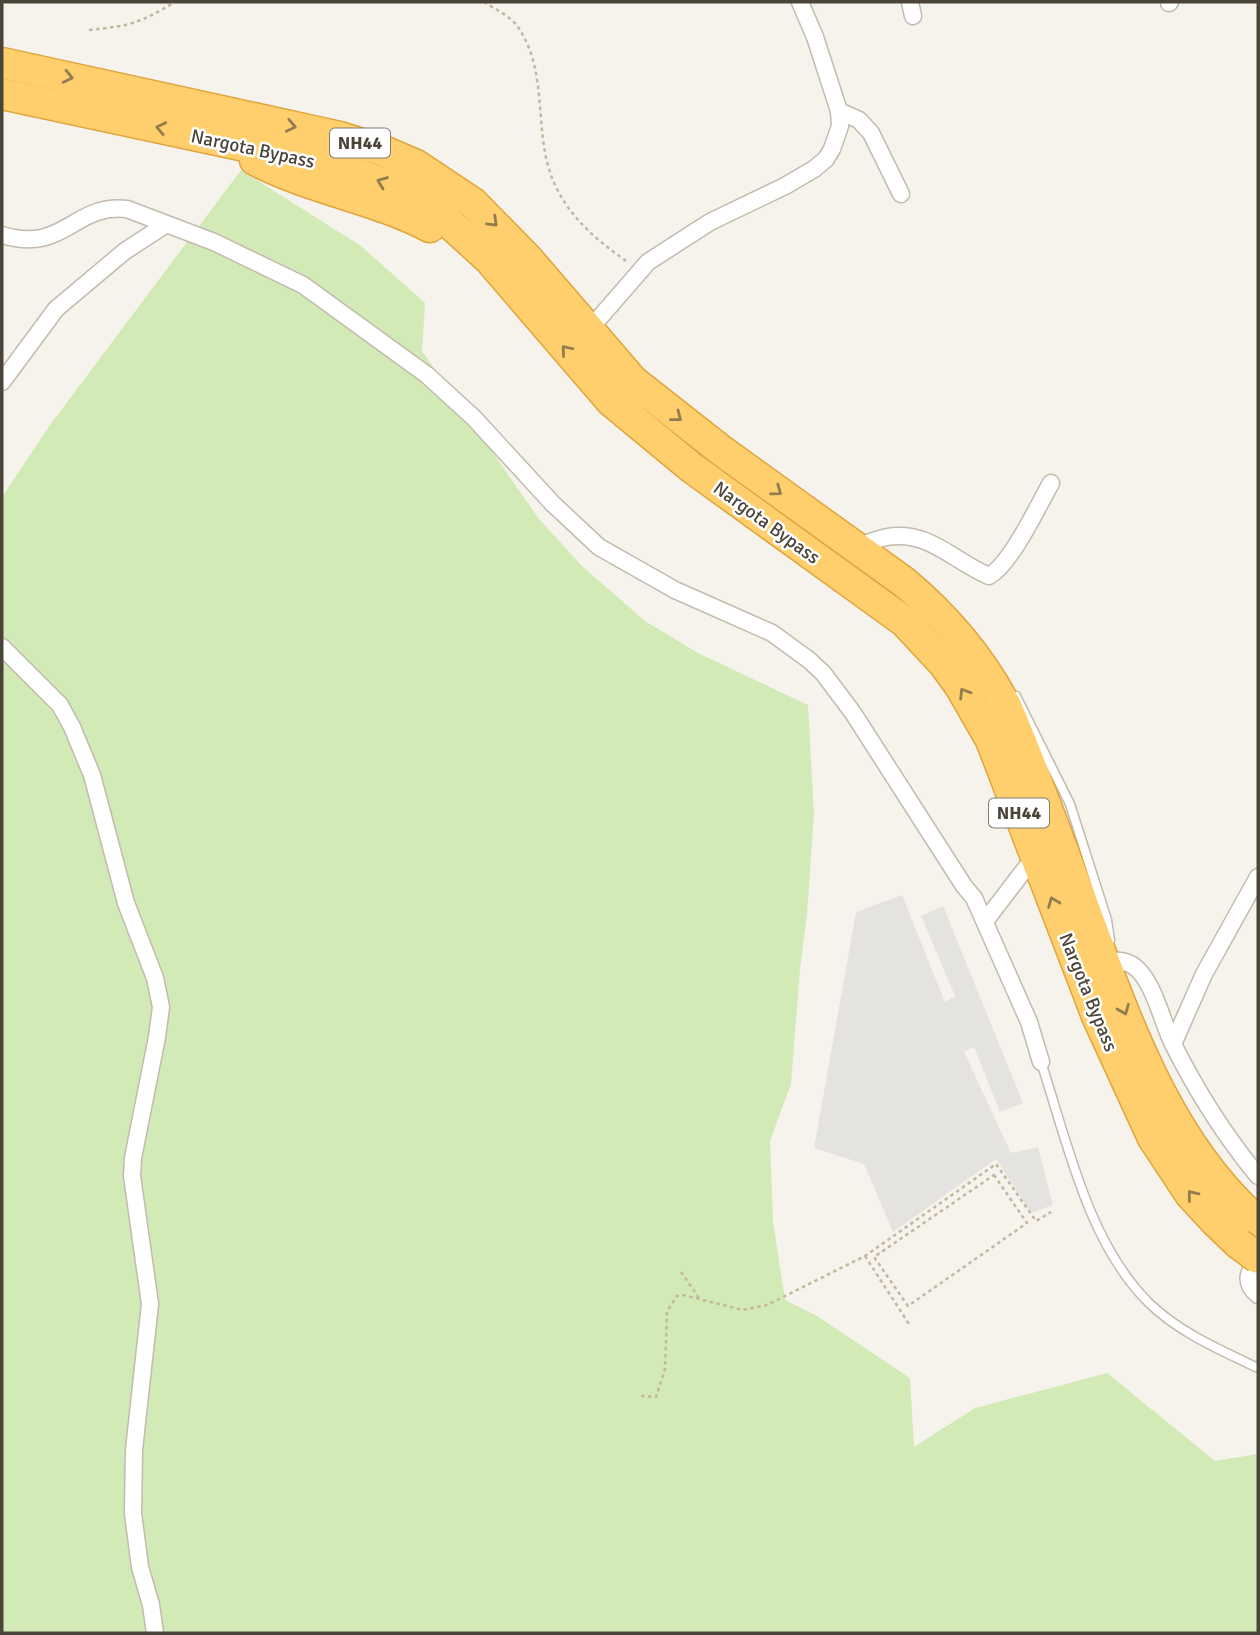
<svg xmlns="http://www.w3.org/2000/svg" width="1260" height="1635" font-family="Signika,sans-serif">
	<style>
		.green { fill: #d2eab5 }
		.parking { fill: #e5e3e0 }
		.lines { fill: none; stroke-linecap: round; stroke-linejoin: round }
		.lane-casing { stroke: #c2bbae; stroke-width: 11 }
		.street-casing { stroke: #c2bbae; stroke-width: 19 }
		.highway-casing { stroke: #e0a43c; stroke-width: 33 }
		.path { stroke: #c4b79f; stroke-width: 2.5; stroke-dasharray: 3.5 3.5; stroke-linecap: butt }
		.lane { stroke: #fff; stroke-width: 8 }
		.street { stroke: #fff; stroke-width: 16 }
		.highway { stroke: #ffcf6e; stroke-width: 30 }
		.highway-bridge-casing { stroke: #e0a43c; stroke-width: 33; stroke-linecap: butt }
		.highway-bridge { stroke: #ffcf6e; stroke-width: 30 }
		.oneway { stroke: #937c4e }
		.labels { text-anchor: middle; stroke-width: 5; stroke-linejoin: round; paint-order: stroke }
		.shield { fill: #fff; stroke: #817c74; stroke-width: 2 }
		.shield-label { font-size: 18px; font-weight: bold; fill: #4b4439 }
		.street-label { font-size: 19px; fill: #4b4439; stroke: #fff }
	</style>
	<rect width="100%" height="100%" fill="#f6f3ec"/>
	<!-- green -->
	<path class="green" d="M241 170 361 246 425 303 422 351 539 519 582 566 645 621 698 653 808 705 814 814 807 914 800 969 791 1084 770 1141 773 1221 785 1300 817 1316 910 1378 914 1447 975 1408 1107 1373 1215 1461 1258 1454V1633H2V497L50 425Z"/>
	<!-- parking -->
	<path class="parking" d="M902 895 945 1002 955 996 921 916 943 906 1023 1103 1000 1112 974 1047 964 1052 1011 1153 1038 1147 1053 1205 1031 1213 996 1159 893 1232 864 1164 814 1148 856 912Z"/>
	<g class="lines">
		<defs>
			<g id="lane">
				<path d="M1016 696 1070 804 1107 920 1110 940"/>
				<path d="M1041 1062C1067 1141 1088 1243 1149 1303 1180 1333 1220 1350 1258 1368"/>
			</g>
			<g id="street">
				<path d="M910 2 913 16"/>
				<path d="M1169 3 1170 2"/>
				<path d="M839 111 859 120 871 133 901 194"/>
				<path d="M2 235C65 254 73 203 127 209L214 242 303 285 427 375 474 418 553 504 599 547 675 590 772 633 809 660 823 673 853 713 964 886 974 898 1029 1022 1041 1062"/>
				<path d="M588 331 648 262 710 222 785 186 814 169 826 159 832 149 840 126 839 111 815 37 800 2"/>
				<path d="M2 382 56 309 125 251 165 225"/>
				<path d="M854 548C865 544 876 539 887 537 929 530 953 561 989 576 1011 564 1038 506 1051 483"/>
				<path d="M2 647 60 705 72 727 92 775 126 903 155 978 161 1007 157 1037 133 1158 132 1176 150 1304 134 1450 133 1513 140 1567 151 1605 155 1633"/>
				<path d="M986 920 1035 856"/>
				<path d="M1104 961C1115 960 1126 960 1135 967 1154 982 1162 1022 1173 1044 1196 1090 1225 1136 1258 1176"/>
				<path d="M1173 1044 1204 974 1258 877"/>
				<path d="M1258 1258C1248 1272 1243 1283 1258 1295"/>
			</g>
			<g id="highway">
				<path d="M2 63 340 137 381 150 416 165 473 203 527 258 633 381 722 451 904 582C946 617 980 657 1006 706 1036 776 1062 848 1088 919 1129 1027 1169 1144 1258 1222"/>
				<path d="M2 94 333 165 394 187 420 201 444 218 489 259 611 401 692 468 905 622 944 664 960 686 991 740 1097 1016 1153 1138 1190 1194 1215 1221 1239 1244"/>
				<path d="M255 160C310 189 374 198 430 227"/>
			</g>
		</defs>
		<!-- lane casing -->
		<use href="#lane" class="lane-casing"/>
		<!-- street casing -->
		<use href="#street" class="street-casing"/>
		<!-- highway casing -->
		<use href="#highway" class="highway-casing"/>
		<!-- path -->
		<g class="path">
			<path d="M484 2C495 9 510 16 518 27 551 76 531 136 556 187 572 220 599 242 629 263"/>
			<path d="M89 30C130 26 140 23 175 2"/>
			<path d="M994 1175 1027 1223 908 1306 874 1257Z"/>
			<path d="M865 1256 909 1324"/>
			<path d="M681 1272 699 1298"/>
			<path d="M641 1396 656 1397 665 1369 667 1311 677 1296 683 1295 743 1310 767 1305 865 1256 996 1164 1036 1221 1051 1212"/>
		</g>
		<!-- lane -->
		<use href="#lane" class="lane"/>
		<!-- street -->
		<use href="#street" class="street"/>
		<!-- highway -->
		<use href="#highway" class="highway"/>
		<defs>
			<path id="highway-bridge" d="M1239 1244 1258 1258"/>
		</defs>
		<!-- highway-bridge casing -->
		<use href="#highway-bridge" class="highway-bridge-casing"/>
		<!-- highway-bridge -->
		<use href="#highway-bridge" class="highway-bridge"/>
	</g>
	<!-- one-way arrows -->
	<defs><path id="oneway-chevron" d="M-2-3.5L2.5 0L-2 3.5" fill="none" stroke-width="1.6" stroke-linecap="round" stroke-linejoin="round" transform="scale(1.75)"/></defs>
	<g class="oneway">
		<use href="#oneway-chevron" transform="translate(68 77) rotate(13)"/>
		<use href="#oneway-chevron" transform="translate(291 126) rotate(12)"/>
		<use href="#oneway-chevron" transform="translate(161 128) rotate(-168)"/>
		<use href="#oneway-chevron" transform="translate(382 182) rotate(-159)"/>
		<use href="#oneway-chevron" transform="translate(493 222) rotate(44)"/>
		<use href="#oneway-chevron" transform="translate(566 350) rotate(-130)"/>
		<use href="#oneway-chevron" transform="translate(677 417) rotate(38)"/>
		<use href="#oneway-chevron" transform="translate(777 491) rotate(36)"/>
		<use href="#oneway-chevron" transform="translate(964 693) rotate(-122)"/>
		<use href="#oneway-chevron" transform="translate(1053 902) rotate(-111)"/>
		<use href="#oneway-chevron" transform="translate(1124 1010) rotate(68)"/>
		<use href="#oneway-chevron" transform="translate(1192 1195) rotate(-129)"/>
	</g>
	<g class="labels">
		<!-- shield labels -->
		<g class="shield">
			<rect x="330" y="128.5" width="60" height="29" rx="5"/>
			<rect x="989" y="798.5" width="60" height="29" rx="5"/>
		</g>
		<g class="shield-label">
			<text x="360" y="149">NH44</text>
			<text x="1019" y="819">NH44</text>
		</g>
		<!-- street labels -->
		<g class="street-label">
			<text transform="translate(253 148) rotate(12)" y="7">Nargota Bypass</text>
			<text transform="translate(767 522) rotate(36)" y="7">Nargota Bypass</text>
			<text transform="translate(1089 992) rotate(68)" y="7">Nargota Bypass</text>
		</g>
	</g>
	<!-- border -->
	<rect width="1260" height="1635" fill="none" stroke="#4b4439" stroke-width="7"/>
</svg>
